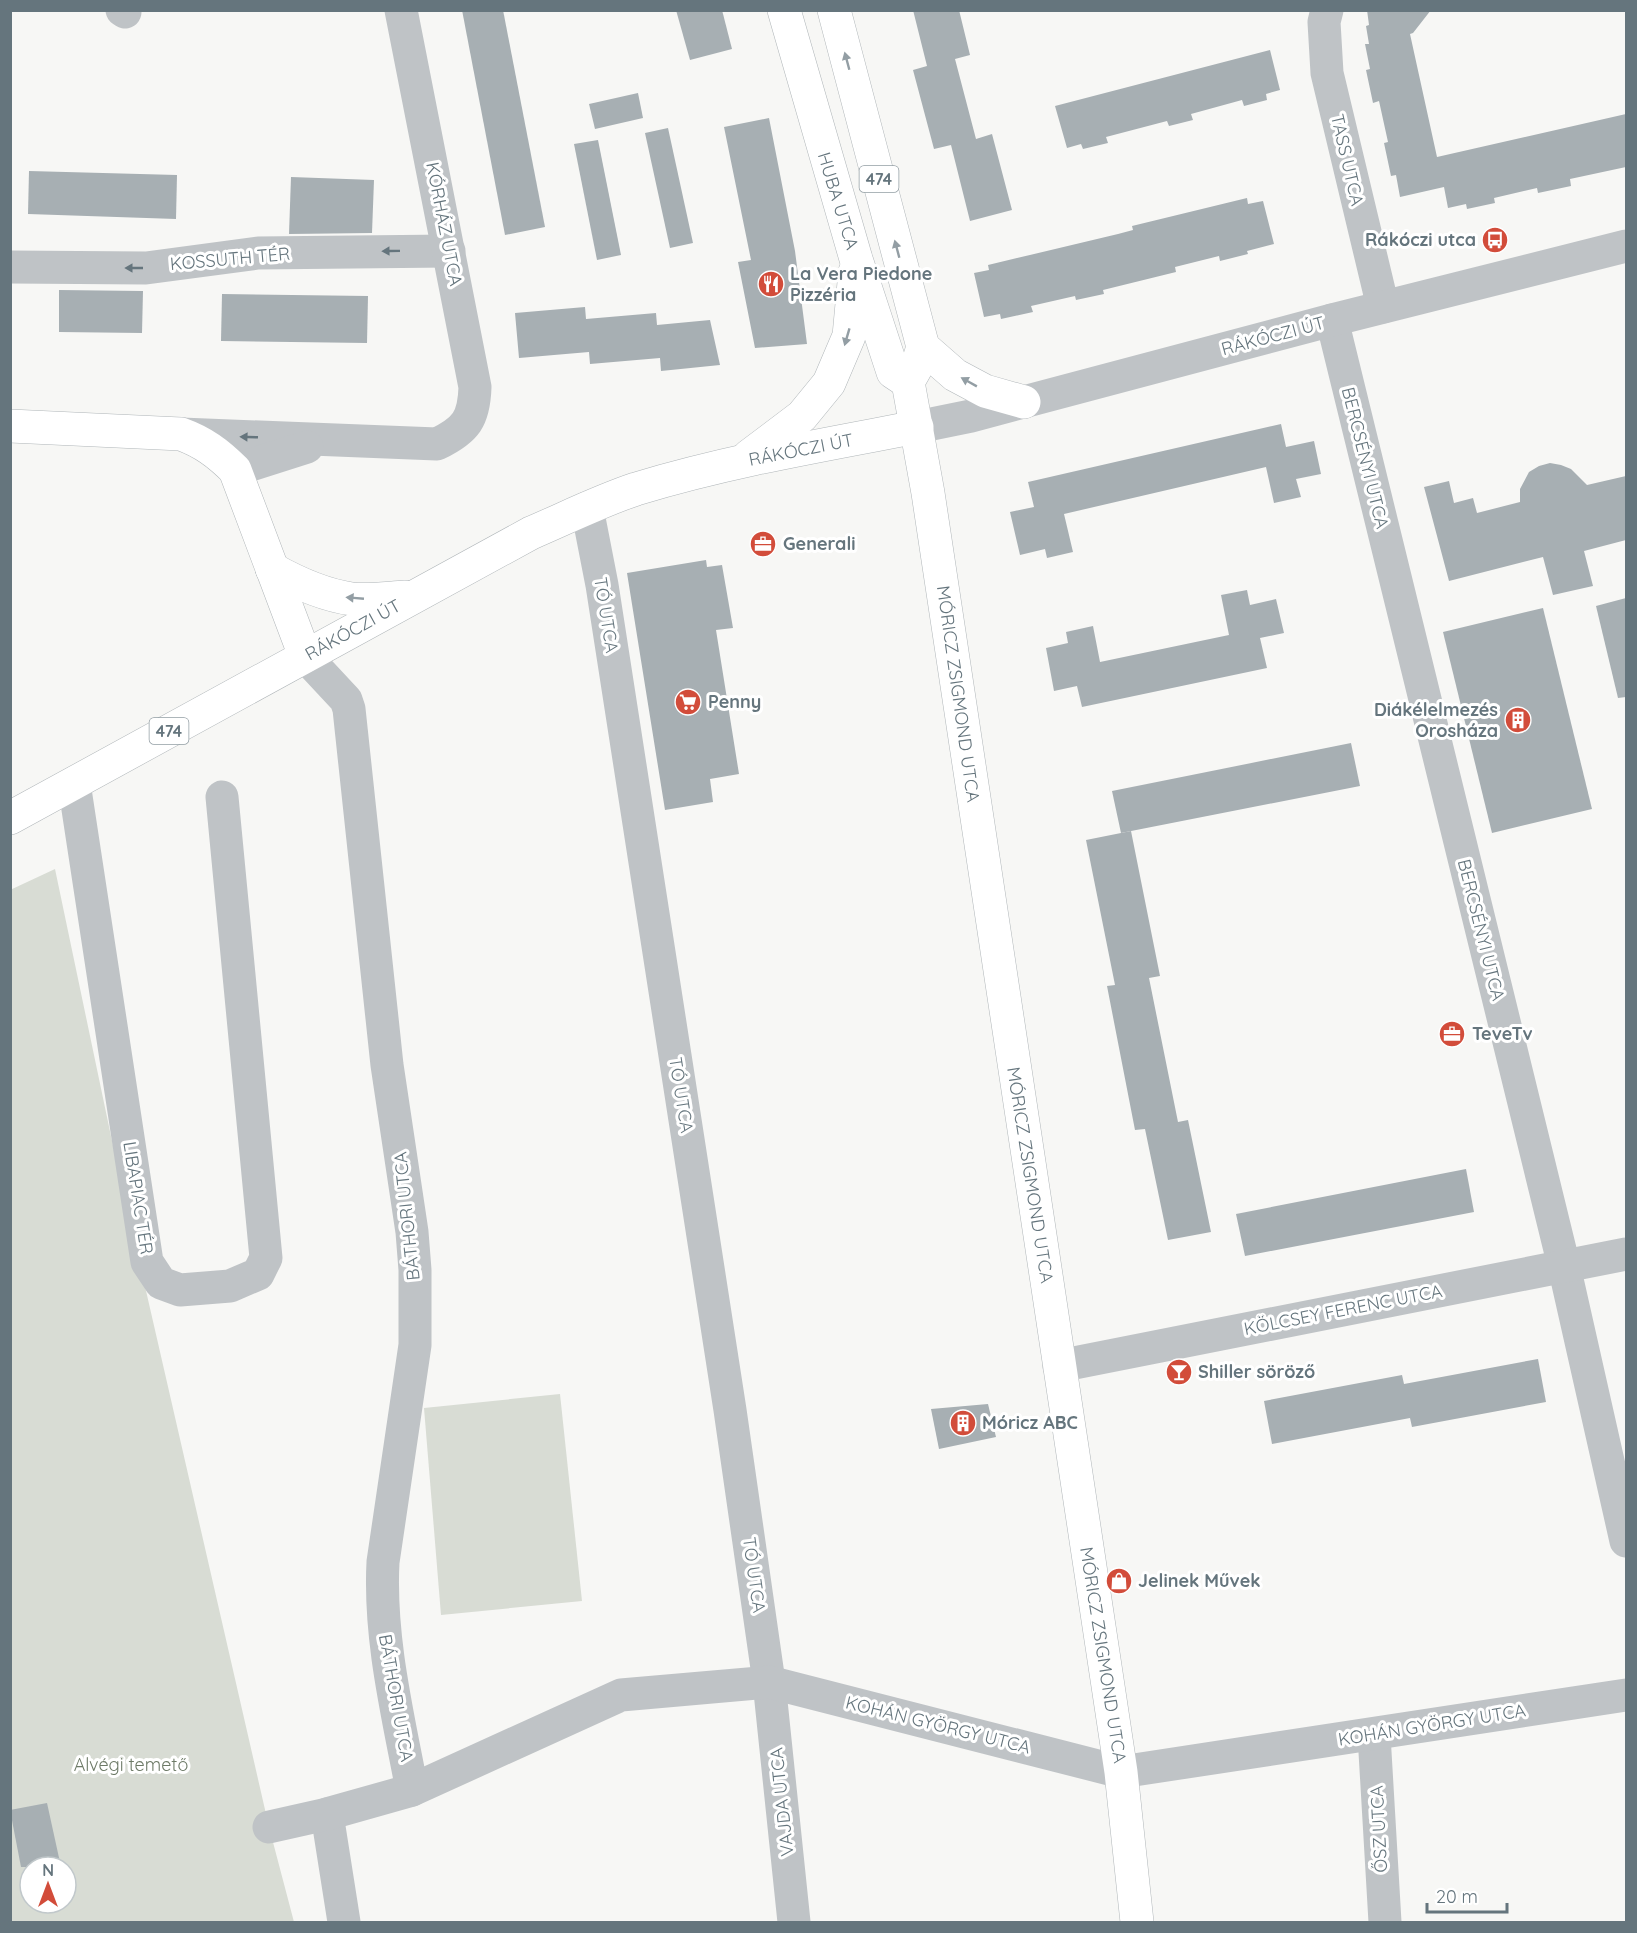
<svg xmlns="http://www.w3.org/2000/svg" width="1637" height="1933" font-family="Quicksand,sans-serif">
	<style>
		.green { fill: #d8dcd4; fill-rule: evenodd }
		.building { fill: #a7afb3 }
		.lines { fill: none; stroke-linecap: round; stroke-linejoin: round }
		.major-casing { stroke: #b0b6b9; stroke-width: 34 }
		.minor { stroke: #bfc3c6; stroke-width: 33 }
		.major { stroke: #fff; stroke-width: 33 }
		.oneway { fill: #939ea4 }
		.oneway2 { fill: #65757d }
		.labels { text-anchor: middle; stroke-width: 6; stroke-linejoin: round; paint-order: stroke }
		.shield { fill: #fff; stroke: #939ea4; stroke-width: 1.5 }
		.shield-label { font-size: 16px; font-weight: bold; fill: #65757d }
		.street-label { font-size: 18px; fill: #65757d; stroke: #fff }
		.poi-label { font-size: 18px; font-weight: bold; fill: #65757d; stroke: #fff; text-anchor: start }
		.park-label { font-size: 18px; fill: #6d7a67; stroke: #fff }
	</style>
	<rect width="100%" height="100%" fill="#f7f7f5"/>
	<!-- green -->
	<g class="green">
		<path d="M55 869 116 1160 269 1827 294 1922H11L10 890ZM30 1867H66V1903H30Z"/>
		<path d="M560 1394 582 1601 441 1615 424 1408Z"/>
	</g>
	<!-- building -->
	<g class="building">
		<path d="M462 10H503L545 227 505 235Z"/>
		<path d="M676 10H722L732 49 690 60Z"/>
		<path d="M913 10H959L970 55 955 59 976 139 992 134 1012 210 970 221 951 145 934 149 913 70 927 66Z"/>
		<path d="M1367 10H1431L1413 33 1410 34 1437 157 1626 114V167L1570 179 1571 186 1538 193 1537 188 1494 198 1495 203 1467 209 1466 204 1448 208 1444 187 1400 197 1396 175 1391 176 1384 143 1388 142 1379 101 1373 103 1366 70 1370 69 1365 44H1369L1366 26 1369 25Z"/>
		<path d="M1270 50 1280 90 1266 94 1267 100 1244 106 1242 100 1191 114 1193 120 1169 126 1167 121 1106 137 1108 143 1083 149 1081 144 1067 148 1055 106Z"/>
		<path d="M638 93 643 118 595 129 589 104Z"/>
		<path d="M769 118 795 251 807 344 755 348 738 262 751 260 724 127Z"/>
		<path d="M668 128 693 243 670 248 645 133Z"/>
		<path d="M598 140 621 255 597 260 574 144Z"/>
		<path d="M29 171 177 175 176 219 28 214Z"/>
		<path d="M291 177 374 180 372 233 289 234Z"/>
		<path d="M1247 198 1248 204 1263 201 1274 244 1247 251 1248 254 1220 261 1219 256 1175 267 1176 272 1103 290 1104 294 1076 300 1075 296 1031 306 1033 312 1001 319 1000 314 984 317 974 273 989 270 988 265 1118 234 1133 230 1132 226Z"/>
		<path d="M59 290 143 291 142 333 59 332Z"/>
		<path d="M222 294 368 296 367 343 221 341Z"/>
		<path d="M585 307 586 319 656 313 657 325 710 320 720 365 661 371 660 358 590 364 589 352 519 358 515 313Z"/>
		<path d="M1281 424 1286 447 1314 441 1321 474 1296 479 1301 497 1274 503 1266 467 1064 514 1073 552 1047 558 1045 549 1020 555 1010 512 1034 507 1028 482Z"/>
		<path d="M1550 463 1561 465 1571 469 1587 485 1626 476V540L1584 551 1593 586 1553 595 1543 557 1449 581 1424 487 1449 481 1454 503 1473 498 1477 513 1520 502V489L1529 472 1539 466Z"/>
		<path d="M706 560 707 567 722 565 733 628 716 630 739 774 710 779 713 802 665 810 627 573Z"/>
		<path d="M1247 590 1250 605 1276 599 1284 633 1260 638 1267 668 1082 707 1077 686 1054 691 1046 648 1068 643 1066 632 1093 626 1100 662 1229 635 1221 595Z"/>
		<path d="M1626 598V697L1618 698 1596 606Z"/>
		<path d="M1543 608 1592 809 1492 833 1443 632Z"/>
		<path d="M1351 743 1360 786 1121 833 1112 791Z"/>
		<path d="M1131 831 1160 976 1149 978 1178 1122 1188 1120 1211 1232 1168 1240 1145 1129 1135 1130 1107 986 1115 985 1086 840Z"/>
		<path d="M1466 1169 1474 1212 1245 1256 1236 1214Z"/>
		<path d="M1538 1359 1546 1402 1412 1427 1410 1418 1272 1444 1264 1401 1402 1375 1404 1384Z"/>
		<path d="M988 1404 996 1437 939 1449 931 1409Z"/>
		<path d="M47 1803 61 1867H21L10 1810Z"/>
	</g>
	<g class="lines">
		<defs>
			<g id="major">
				<path d="M784 10 856 259 893 372 908 382"/>
				<path d="M834 10 923 347 917 366 908 382 928 493 1121 1772 1137 1922"/>
				<path d="M923 347 955 375 985 391 1024 402"/>
				<path d="M10 426 181 434C203 442 218 453 235 470L305 656"/>
				<path d="M749 456 802 416 829 383 849 336 855 272"/>
				<path d="M272 569C297 583 323 595 352 599 369 601 388 598 405 597"/>
				<path d="M10 818 531 533C566 518 600 501 636 489 728 461 823 445 917 427"/>
			</g>
		</defs>
		<!-- major casing -->
		<use href="#major" class="major-casing"/>
		<!-- minor -->
		<g class="minor">
			<path d="M122 10 125 12"/>
			<path d="M1327 10 1324 22 1327 73 1383 307"/>
			<path d="M10 267 146 268 258 253 449 251"/>
			<path d="M1332 320 1564 1266 1626 1541"/>
			<path d="M917 427 971 416 1332 320 1626 246"/>
			<path d="M181 434 437 444C466 430 474 419 475 387L401 10"/>
			<path d="M235 470 307 447"/>
			<path d="M587 508 602 585 730 1410 769 1682 794 1922"/>
			<path d="M305 656 346 700 349 709 387 1065 412 1232 415 1270V1345L383 1562C379 1639 398 1715 412 1790"/>
			<path d="M74 783 147 1262 161 1283 180 1290 230 1286 258 1274 266 1258 222 797"/>
			<path d="M1059 1366 1626 1254"/>
			<path d="M1374 1735 1385 1922"/>
			<path d="M327 1814 344 1922"/>
			<path d="M269 1827 327 1814 412 1790 621 1695 769 1682 1121 1772 1626 1695"/>
		</g>
		<!-- major -->
		<use href="#major" class="major"/>
	</g>
	<!-- one-way arrows -->
	<defs><path id="oneway-solid" d="M-6-.8H1V-3.2L6.5 0L1 3.2V.8H-6Z" transform="scale(1.5)"/></defs>
	<g class="oneway">
		<use href="#oneway-solid" transform="translate(847 61) rotate(-105)"/>
		<use href="#oneway-solid" transform="translate(897 249) rotate(-105)"/>
		<use href="#oneway-solid" transform="translate(847 337) rotate(106)"/>
		<use href="#oneway-solid" transform="translate(969 382) rotate(-151)"/>
		<use href="#oneway-solid" transform="translate(355 598) rotate(-175)"/>
	</g>
	<g class="oneway2">
		<use href="#oneway-solid" transform="translate(391 251) rotate(179)"/>
		<use href="#oneway-solid" transform="translate(134 268) rotate(-180)"/>
		<use href="#oneway-solid" transform="translate(249 437) rotate(-178)"/>
	</g>
	<!-- icons -->
	<defs>
		<symbol id="bus-disc" viewBox="-11 -11 22 22"><circle r="9.5" fill="#d24c3a" stroke="#fff"/><path d="M-5-6H5V4H4V6H2V4H-2V6H-4V4H-5ZM-3.5-4V0h7V-4ZM-3.5 1.2v1.5H-2V1.2ZM2 1.2v1.5H3.5V1.2Z" fill="#fff"/></symbol>
		<symbol id="restaurant-disc" viewBox="-11 -11 22 22"><circle r="9.5" fill="#d24c3a" stroke="#fff"/><path d="M-5-6h1v4h1v-4h1v4h1v-4h1v5L-1.5 .5V6h-2V.5L-5-1ZM5-6V6H3V1.5H1.5Q1.5-4 5-6Z" fill="#fff"/></symbol>
		<symbol id="office-disc" viewBox="-11 -11 22 22"><circle r="9.5" fill="#d24c3a" stroke="#fff"/><path d="M-6-3h4V-5.5h4V-3h4V5H-6ZM-1-4.5V-3h2v-1.5ZM-6 0V1H6V0Z" fill="#fff"/></symbol>
		<symbol id="supermarket-disc" viewBox="-11 -11 22 22"><circle r="9.5" fill="#d24c3a" stroke="#fff"/><path d="M-6-5.5h2.5l.6 2H6L4.5 2H-2.5L-4.4-4H-6ZM-1.5 3.2a1.3 1.3 0 1 0 .1 0ZM3 3.2a1.3 1.3 0 1 0 .1 0Z" fill="#fff"/></symbol>
		<symbol id="building-disc" viewBox="-11 -11 22 22"><circle r="9.5" fill="#d24c3a" stroke="#fff"/><path d="M-4-6H4V6H1V3H-1V6H-4ZM-2.5-4.3h1.7v1.8h-1.7ZM.8-4.3h1.7v1.8H.8ZM-2.5-1h1.7V.8h-1.7ZM.8-1h1.7V.8H.8Z" fill="#fff"/></symbol>
		<symbol id="bar-disc" viewBox="-11 -11 22 22"><circle r="9.5" fill="#d24c3a" stroke="#fff"/><path d="M-6-5H6L.8 .8V4.5H3.5V6h-7V4.5H-.8V.8Z" fill="#fff"/></symbol>
		<symbol id="shop-disc" viewBox="-11 -11 22 22"><circle r="9.5" fill="#d24c3a" stroke="#fff"/><path d="M-5-2.5h2.3a2.7 3.5 0 0 1 5.4 0H5L5.5 6h-11ZM-1.5-2.5h3a1.5 2.3 0 0 0-3 0Z" fill="#fff"/></symbol>
	</defs>
	<g fill-rule="evenodd">
		<use href="#bus-disc" x="1480" y="225" width="30" height="30"/>
		<use href="#restaurant-disc" x="756" y="269" width="30" height="30"/>
		<use href="#office-disc" x="748" y="529" width="30" height="30"/>
		<use href="#supermarket-disc" x="673" y="687" width="30" height="30"/>
		<use href="#building-disc" x="1503" y="705" width="30" height="30"/>
		<use href="#office-disc" x="1437" y="1019" width="30" height="30"/>
		<use href="#bar-disc" x="1164" y="1357" width="30" height="30"/>
		<use href="#building-disc" x="948" y="1408" width="30" height="30"/>
		<use href="#shop-disc" x="1104" y="1566" width="30" height="30"/>
	</g>
	<g class="labels">
		<!-- shield labels -->
		<g class="shield">
			<rect x="859.5" y="166" width="39" height="26" rx="4.5"/>
			<rect x="149.5" y="718" width="39" height="26" rx="4.5"/>
		</g>
		<g class="shield-label">
			<text x="879" y="185">474</text>
			<text x="169" y="737">474</text>
		</g>
		<!-- street labels -->
		<g class="street-label">
			<text transform="translate(1347 160) rotate(77)" y="6">TASS UTCA</text>
			<text transform="translate(838 201) rotate(73)" y="6">HUBA UTCA</text>
			<text transform="translate(444 224) rotate(79)" y="6">KÓRHÁZ UTCA</text>
			<text transform="translate(230 259) rotate(-5)" y="6">KOSSUTH TÉR</text>
			<text transform="translate(1273 336) rotate(-15)" y="6">RÁKÓCZI ÚT</text>
			<text transform="translate(801 450) rotate(-11)" y="6">RÁKÓCZI ÚT</text>
			<text transform="translate(1365 458) rotate(76)" y="6">BERCSÉNYI UTCA</text>
			<text transform="translate(606 615) rotate(81)" y="6">TÓ UTCA</text>
			<text transform="translate(353 630) rotate(-29)" y="6">RÁKÓCZI ÚT</text>
			<text transform="translate(958 694) rotate(82)" y="6">MÓRICZ ZSIGMOND UTCA</text>
			<text transform="translate(1481 930) rotate(76)" y="6">BERCSÉNYI UTCA</text>
			<text transform="translate(681 1095) rotate(81)" y="6">TÓ UTCA</text>
			<text transform="translate(1030 1175) rotate(81)" y="6">MÓRICZ ZSIGMOND UTCA</text>
			<text transform="translate(138 1198) rotate(81)" y="6">LIBAPIAC TÉR</text>
			<text transform="translate(407 1216) rotate(-96)" y="6">BÁTHORI UTCA</text>
			<text transform="translate(1343 1310) rotate(-11)" y="6">KÖLCSEY FERENC UTCA</text>
			<text transform="translate(754 1575) rotate(82)" y="6">TÓ UTCA</text>
			<text transform="translate(1103 1655) rotate(81)" y="6">MÓRICZ ZSIGMOND UTCA</text>
			<text transform="translate(396 1698) rotate(80)" y="6">BÁTHORI UTCA</text>
			<text transform="translate(938 1725) rotate(14)" y="6">KOHÁN GYÖRGY UTCA</text>
			<text transform="translate(1432 1725) rotate(-9)" y="6">KOHÁN GYÖRGY UTCA</text>
			<text transform="translate(782 1802) rotate(-96)" y="6">VAJDA UTCA</text>
			<text transform="translate(1379 1829) rotate(-93)" y="6">ŐSZ UTCA</text>
		</g>
		<!-- poi labels -->
		<g class="poi-label">
			<text x="1476" y="246" text-anchor="end">Rákóczi utca</text>
			<text x="790" y="280">La Vera Piedone<tspan x="790" dy="21">Pizzéria</tspan></text>
			<text x="783" y="550">Generali</text>
			<text x="708" y="708">Penny</text>
			<text x="1498" y="716" text-anchor="end">Diákélelmezés<tspan x="1498" dy="21">Orosháza</tspan></text>
			<text x="1472" y="1040">TeveTv</text>
			<text x="1198" y="1378">Shiller söröző</text>
			<text x="982" y="1429">Móricz ABC</text>
			<text x="1138" y="1587">Jelinek Művek</text>
		</g>
		<!-- park labels -->
		<g class="park-label">
			<text x="131" y="1771">Alvégi temető</text>
		</g>
	</g>
	<!-- border -->
	<rect width="1637" height="1933" fill="none" stroke="#65757d" stroke-width="24"/>
	<!-- north arrow -->
	<g transform="translate(48 1885)"><circle r="28" fill="#ffffff" stroke="#c1c8cb" stroke-width="1.5"/>
	<path d="M0-4.5L10 22L0 15L-10 22Z" fill="#d24c3a"/>
	<text y="-9" font-size="16" font-weight="bold" text-anchor="middle" fill="#65757d">N</text>
	</g>
	<!-- scale -->
	<path d="M1427 1903v9h80v-9" fill="none" stroke="#65757d" stroke-width="3"/>
	<text x="1436" y="1903" font-size="18" fill="#65757d" stroke="#ffffff" stroke-width="4.5" paint-order="stroke">20 m</text>
</svg>
